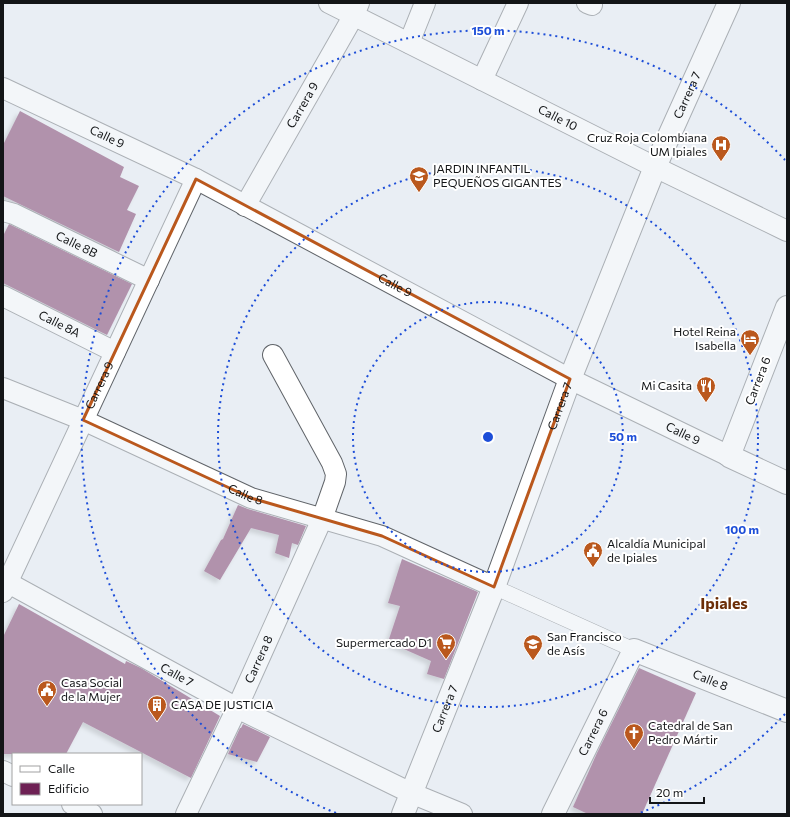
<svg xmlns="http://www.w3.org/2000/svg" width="790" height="817" font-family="Commissioner,sans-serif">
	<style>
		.building { fill: #6e2154; filter: url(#shadow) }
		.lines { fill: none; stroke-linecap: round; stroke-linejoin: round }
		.pedestrian-casing { stroke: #606469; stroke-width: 16 }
		.minor-casing { stroke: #606469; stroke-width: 22 }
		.secondary-casing { stroke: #606469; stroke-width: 24 }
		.pedestrian { stroke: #fff; stroke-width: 15 }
		.minor { stroke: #fff; stroke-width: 20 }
		.secondary { stroke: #fff; stroke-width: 22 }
		.marked { fill: none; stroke: #ba581d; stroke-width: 3; stroke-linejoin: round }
		.ring { fill: none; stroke: #1d4ed8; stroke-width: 2; stroke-dasharray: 2 4 }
		.labels { text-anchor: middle; stroke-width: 4; stroke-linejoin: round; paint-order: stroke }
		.street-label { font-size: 12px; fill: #131517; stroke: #fff }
		.poi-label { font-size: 12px; fill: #131517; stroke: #fff; text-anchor: start }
		.district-label { font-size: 16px; font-weight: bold; fill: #6d2f08; stroke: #fff }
		.centre { fill: #1d4ed8; stroke: #fff; stroke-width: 2 }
		.ring-label { font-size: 12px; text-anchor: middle; font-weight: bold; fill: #1d4ed8; stroke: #fff; stroke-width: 4; stroke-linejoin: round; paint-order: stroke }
	</style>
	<defs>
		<filter id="shadow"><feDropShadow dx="-3.5" dy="3.5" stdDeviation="2" flood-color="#0004"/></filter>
	</defs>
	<rect width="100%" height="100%" fill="#e9eef4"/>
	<!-- building -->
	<g class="building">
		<path d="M20 111 124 167 120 177 139 186 127 210 136 214 119 252 3 196V145Z"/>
		<path d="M9 224 132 284 107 335 3 283V236Z"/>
		<path d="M238 505 248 509 306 526 298 545 292 543 289 558 275 553 279 535 251 528 220 580 204 571 221 540 223 539Z"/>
		<path d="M402 559 478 592 444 679 427 674 431 661 388 642 400 606 388 603Z"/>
		<path d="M19 604 125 664 126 661 141 668 220 716 191 778 83 722 66 754H3V637Z"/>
		<path d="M639 668 696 693 642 814H588L573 807 597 753Z"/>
		<path d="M243 724 270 737 257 762 228 754 240 728H241Z"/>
	</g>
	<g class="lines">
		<defs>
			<path id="pedestrian" d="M494 587 634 650"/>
			<g id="minor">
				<path id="s1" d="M329 3 655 167 787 231"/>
				<path d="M587 3 592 5"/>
				<path d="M409 43 425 3"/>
				<path d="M482 80 518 3"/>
				<path id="s2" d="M3 88 196 179 570 379 729 456"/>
				<path id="s3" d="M245 206 354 15 359 3"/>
				<path id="s4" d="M3 211 14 214 149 280"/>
				<path id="s5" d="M3 296 115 352"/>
				<path id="s6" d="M3 388 83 420 251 498 382 536 494 587"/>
				<path id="s7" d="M3 580 237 708 411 793 462 814"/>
				<path id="s8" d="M3 592 196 179"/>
				<path d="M3 771 13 776"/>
				<path d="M72 804 92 814"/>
				<path id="s9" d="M186 814 237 708 322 519 335 482 336 474 332 463 273 355"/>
			</g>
			<g id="secondary">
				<path d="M787 307 729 456 787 483"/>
				<path id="s10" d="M403 814 494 587 570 379 655 167 729 3"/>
				<path id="s11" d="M553 814 634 650 787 711"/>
			</g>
		</defs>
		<!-- pedestrian casing -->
		<use href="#pedestrian" class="pedestrian-casing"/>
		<!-- minor casing -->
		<use href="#minor" class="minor-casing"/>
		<!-- secondary casing -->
		<use href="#secondary" class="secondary-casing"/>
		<!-- pedestrian -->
		<use href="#pedestrian" class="pedestrian"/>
		<!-- minor -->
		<use href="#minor" class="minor"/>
		<!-- secondary -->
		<use href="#secondary" class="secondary"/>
	</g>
	<!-- marked area -->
	<path d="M0 0H790V817H0ZM196 179 570 379 494 587 382 536 251 498 83 420Z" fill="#e9eef4" fill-opacity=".55" fill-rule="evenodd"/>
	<path class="marked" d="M196 179 570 379 494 587 382 536 251 498 83 420Z"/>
	<!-- distance rings -->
	<g class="ring">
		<circle cx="488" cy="437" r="135"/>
		<circle cx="488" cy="437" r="270"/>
		<path d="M785 714A406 406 0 0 1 640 813M336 813A406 406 0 1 1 785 160"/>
	</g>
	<!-- icons -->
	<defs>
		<symbol id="hospital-pin" viewBox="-11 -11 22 30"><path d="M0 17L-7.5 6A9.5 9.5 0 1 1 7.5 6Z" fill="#ba581d" stroke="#fff"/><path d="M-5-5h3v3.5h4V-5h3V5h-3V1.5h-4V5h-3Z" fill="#fff"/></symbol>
		<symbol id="school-pin" viewBox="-11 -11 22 30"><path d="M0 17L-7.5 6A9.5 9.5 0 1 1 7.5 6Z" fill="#ba581d" stroke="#fff"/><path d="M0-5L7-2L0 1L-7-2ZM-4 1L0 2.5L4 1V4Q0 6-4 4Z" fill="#fff"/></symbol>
		<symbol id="hotel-pin" viewBox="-11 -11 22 30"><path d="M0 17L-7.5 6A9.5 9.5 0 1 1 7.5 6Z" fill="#ba581d" stroke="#fff"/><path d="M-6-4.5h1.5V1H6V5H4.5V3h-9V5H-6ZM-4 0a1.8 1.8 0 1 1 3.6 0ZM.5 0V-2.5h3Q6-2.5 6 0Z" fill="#fff"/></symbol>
		<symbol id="restaurant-pin" viewBox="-11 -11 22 30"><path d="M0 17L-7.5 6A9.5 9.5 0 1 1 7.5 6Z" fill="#ba581d" stroke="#fff"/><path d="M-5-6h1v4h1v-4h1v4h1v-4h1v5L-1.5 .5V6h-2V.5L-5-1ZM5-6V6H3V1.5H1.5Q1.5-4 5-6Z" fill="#fff"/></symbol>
		<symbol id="civic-pin" viewBox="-11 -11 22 30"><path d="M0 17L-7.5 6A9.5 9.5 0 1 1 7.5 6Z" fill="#ba581d" stroke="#fff"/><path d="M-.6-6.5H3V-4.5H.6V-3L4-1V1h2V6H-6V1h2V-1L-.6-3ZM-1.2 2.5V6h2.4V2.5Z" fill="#fff"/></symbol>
		<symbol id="supermarket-pin" viewBox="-11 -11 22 30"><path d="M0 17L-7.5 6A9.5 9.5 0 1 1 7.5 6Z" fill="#ba581d" stroke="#fff"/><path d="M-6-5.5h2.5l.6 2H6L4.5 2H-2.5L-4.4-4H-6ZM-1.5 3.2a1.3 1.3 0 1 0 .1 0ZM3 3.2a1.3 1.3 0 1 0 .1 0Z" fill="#fff"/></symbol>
		<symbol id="building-pin" viewBox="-11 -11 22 30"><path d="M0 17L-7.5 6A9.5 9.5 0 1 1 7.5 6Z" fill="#ba581d" stroke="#fff"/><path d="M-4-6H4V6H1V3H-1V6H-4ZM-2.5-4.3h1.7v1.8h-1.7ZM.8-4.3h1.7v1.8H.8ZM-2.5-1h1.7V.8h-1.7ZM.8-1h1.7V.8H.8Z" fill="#fff"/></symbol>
		<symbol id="church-pin" viewBox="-11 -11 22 30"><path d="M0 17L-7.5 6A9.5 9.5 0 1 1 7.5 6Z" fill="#ba581d" stroke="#fff"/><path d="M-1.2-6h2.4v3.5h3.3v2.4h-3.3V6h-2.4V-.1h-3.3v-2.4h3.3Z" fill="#fff"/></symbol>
	</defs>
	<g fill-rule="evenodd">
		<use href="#hospital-pin" x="710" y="134" width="22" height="30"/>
		<use href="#school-pin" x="408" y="165" width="22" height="30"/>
		<use href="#hotel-pin" x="739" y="328" width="22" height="30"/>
		<use href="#restaurant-pin" x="695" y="375" width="22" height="30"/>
		<use href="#civic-pin" x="582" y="540" width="22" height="30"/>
		<use href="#supermarket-pin" x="435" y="632" width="22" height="30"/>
		<use href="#school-pin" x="522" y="633" width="22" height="30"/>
		<use href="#civic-pin" x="36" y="679" width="22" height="30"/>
		<use href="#building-pin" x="146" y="694" width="22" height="30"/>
		<use href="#church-pin" x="623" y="722" width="22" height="30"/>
	</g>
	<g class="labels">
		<!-- street labels -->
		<g class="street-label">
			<text dy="4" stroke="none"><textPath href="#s10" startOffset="773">Carrera 7</textPath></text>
			<text dy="4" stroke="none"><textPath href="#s3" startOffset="116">Carrera 9</textPath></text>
			<text dy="4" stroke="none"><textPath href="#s1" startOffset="256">Calle 10</textPath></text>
			<text dy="4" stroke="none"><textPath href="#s2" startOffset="115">Calle 9</textPath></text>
			<text dy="4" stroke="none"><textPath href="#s4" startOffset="81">Calle 8B</textPath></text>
			<text dy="4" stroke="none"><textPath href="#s2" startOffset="439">Calle 9</textPath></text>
			<text dy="4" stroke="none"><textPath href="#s5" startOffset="63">Calle 8A</textPath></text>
			<text transform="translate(758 381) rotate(-69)" y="4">Carrera 6</text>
			<text dy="4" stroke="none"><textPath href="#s8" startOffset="228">Carrera 9</textPath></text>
			<text dy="4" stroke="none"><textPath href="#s10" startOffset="437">Carrera 7</textPath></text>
			<text dy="4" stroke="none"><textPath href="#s2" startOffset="763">Calle 9</textPath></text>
			<text dy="4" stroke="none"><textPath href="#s6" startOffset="265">Calle 8</textPath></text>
			<text dy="4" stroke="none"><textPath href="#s9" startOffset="171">Carrera 8</textPath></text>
			<text dy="4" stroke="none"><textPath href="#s7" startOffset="198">Calle 7</textPath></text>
			<text dy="4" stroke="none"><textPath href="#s11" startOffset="265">Calle 8</textPath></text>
			<text dy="4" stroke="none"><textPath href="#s10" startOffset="113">Carrera 7</textPath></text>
			<text dy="4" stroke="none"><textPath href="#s11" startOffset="91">Carrera 6</textPath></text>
		</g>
		<!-- poi labels -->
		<g class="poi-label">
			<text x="707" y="142" text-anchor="end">Cruz Roja Colombiana<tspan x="707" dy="14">UM Ipiales</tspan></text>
			<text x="433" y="173">JARDIN INFANTIL<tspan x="433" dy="14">PEQUEÑOS GIGANTES</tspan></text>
			<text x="736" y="336" text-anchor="end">Hotel Reina<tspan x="736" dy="14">Isabella</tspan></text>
			<text x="692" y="390" text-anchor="end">Mi Casita</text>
			<text x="607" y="548">Alcaldía Municipal<tspan x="607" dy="14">de Ipiales</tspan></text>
			<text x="547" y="641">San Francisco<tspan x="547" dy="14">de Asís</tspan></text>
			<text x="432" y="647" text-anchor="end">Supermercado D1</text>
			<text x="61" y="687">Casa Social<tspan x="61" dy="14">de la Mujer</tspan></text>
			<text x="171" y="709">CASA DE JUSTICIA</text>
			<text x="648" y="730">Catedral de San<tspan x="648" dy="14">Pedro Mártir</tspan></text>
		</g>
		<!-- district labels -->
		<g class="district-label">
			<text x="724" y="609">Ipiales</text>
		</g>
	</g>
	<circle cx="488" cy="437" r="6" class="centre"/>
	<g class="ring-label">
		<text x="488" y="35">150 m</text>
		<text x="623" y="441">50 m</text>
		<text x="742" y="534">100 m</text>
	</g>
	<!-- border -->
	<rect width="790" height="817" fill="none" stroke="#131517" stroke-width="8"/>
	<!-- legend -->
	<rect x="12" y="753" width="130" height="52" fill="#ffffff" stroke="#a1a1a2"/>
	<rect x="20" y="766" width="20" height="6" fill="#ffffff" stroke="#a1a1a2"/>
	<text x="48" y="773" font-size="12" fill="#131517">Calle</text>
	<rect x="20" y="783" width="20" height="12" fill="#6e2154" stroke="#a1a1a2"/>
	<text x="48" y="793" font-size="12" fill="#131517">Edificio</text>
	<!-- scale -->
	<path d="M650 797v6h54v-6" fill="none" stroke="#131517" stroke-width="2"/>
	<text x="656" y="797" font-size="12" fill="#131517" stroke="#ffffff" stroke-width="3" paint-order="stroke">20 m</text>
</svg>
